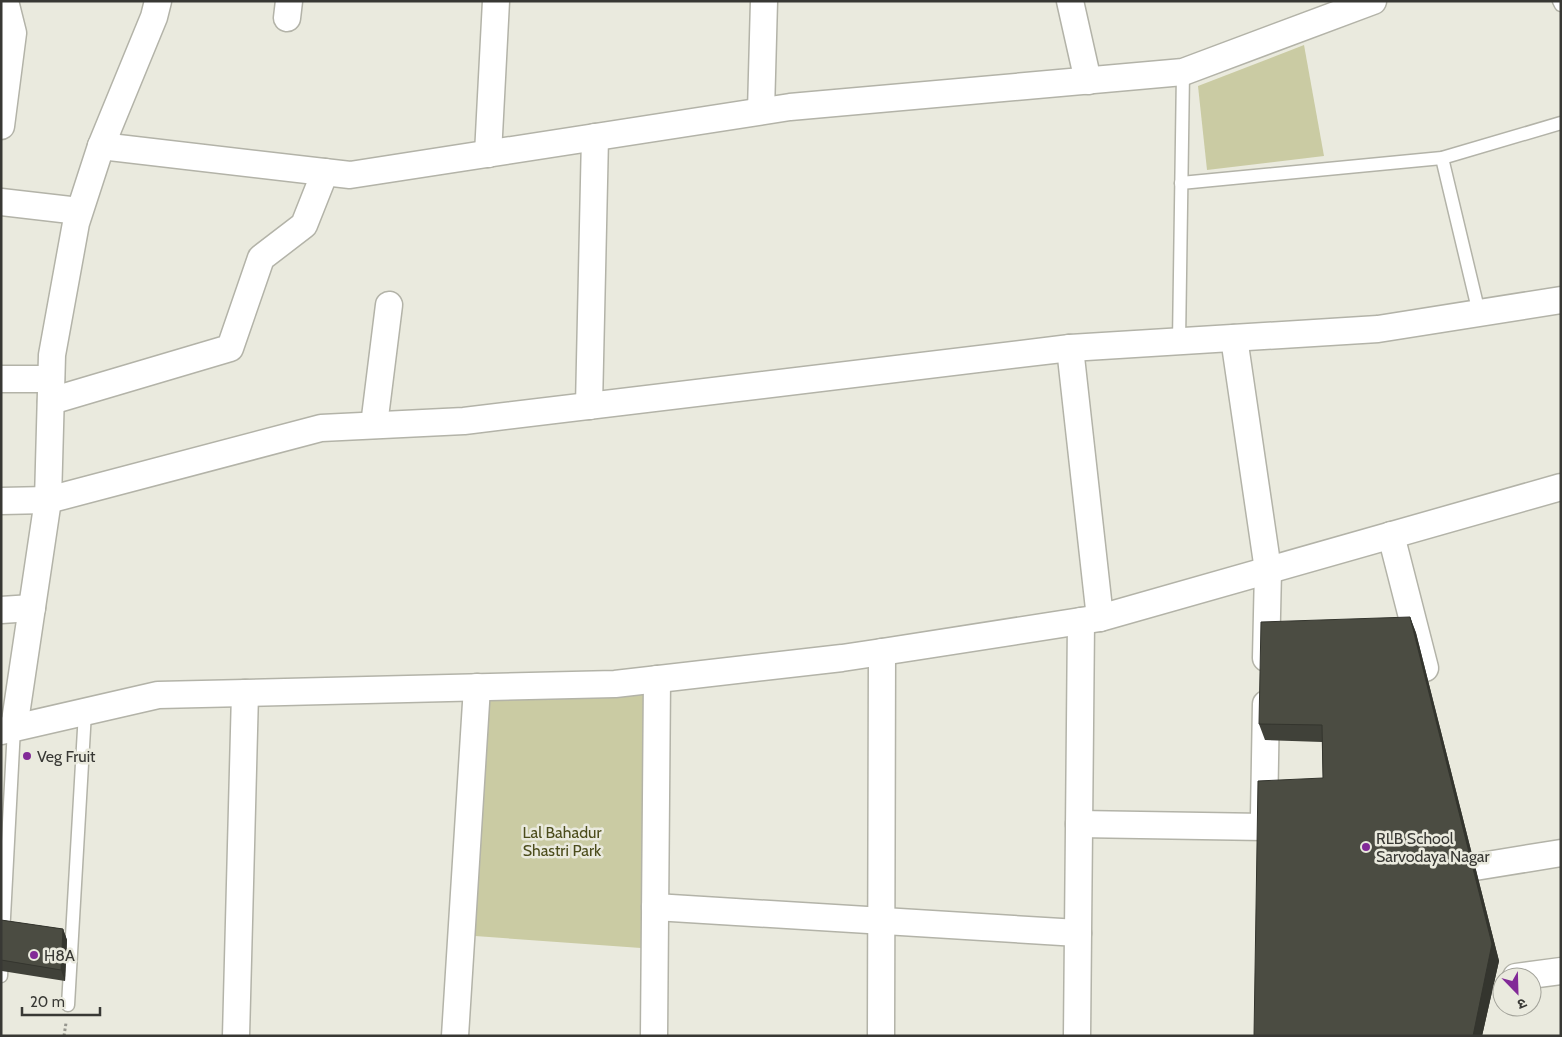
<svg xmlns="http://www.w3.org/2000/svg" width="1562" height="1037" font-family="Cabin,'Noto Sans Devanagari',sans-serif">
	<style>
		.green { fill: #cacba3 }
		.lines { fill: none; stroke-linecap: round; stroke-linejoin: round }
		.lane-casing { stroke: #b3b3a8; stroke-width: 15 }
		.street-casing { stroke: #b3b3a8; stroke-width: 29 }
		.path { stroke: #97978f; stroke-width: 3; stroke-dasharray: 2.5 2.5; stroke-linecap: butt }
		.lane { stroke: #fff; stroke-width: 12 }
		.street { stroke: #fff; stroke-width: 26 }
		.wall { fill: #404139 }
		.shaded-wall { fill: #34352e }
		.building { fill: #4b4c42; stroke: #34352e }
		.poi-dot { fill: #822a97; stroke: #eaeade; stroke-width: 2 }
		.labels { text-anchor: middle; stroke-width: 5; stroke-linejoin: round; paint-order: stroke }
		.poi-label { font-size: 16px; fill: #383834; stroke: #eaeade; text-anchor: start }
		.park-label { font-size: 16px; fill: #4c4d1c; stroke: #eaeade }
	</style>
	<rect width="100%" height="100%" fill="#eaeade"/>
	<!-- green -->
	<g class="green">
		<path d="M1304 45 1324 156 1207 170 1198 86Z"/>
		<path d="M657 679 655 949 461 935 477 687Z"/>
	</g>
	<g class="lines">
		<defs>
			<g id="lane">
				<path d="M1559 1 1561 5"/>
				<path d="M1442 158 1479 313"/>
				<path d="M1181 183 1442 158 1561 123"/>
				<path d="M1179 342 1183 72"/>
				<path d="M3 936 14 728"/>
				<path d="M1 976 2 955"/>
				<path d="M68 1005 85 712"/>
			</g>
			<g id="street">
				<path d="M1070 1 1088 81"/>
				<path d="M287 18 289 1"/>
				<path d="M761 111 764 1"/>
				<path d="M1 126 13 33 5 1"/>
				<path d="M101 146 350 175 790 107 1183 72 1373 1"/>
				<path d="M488 154 496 1"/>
				<path d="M1 202 79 211"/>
				<path d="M1234 338 1268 570 1266 658"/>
				<path d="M1070 348 1100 618"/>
				<path d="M1 379H51"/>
				<path d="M51 401 230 348 261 258 304 225 325 172"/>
				<path d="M589 406 595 137"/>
				<path d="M374 425 389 305"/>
				<path d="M1 501 48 500 321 428 464 421 1070 348 1378 329 1561 300"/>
				<path d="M1391 535 1425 668"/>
				<path d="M1 610 32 608"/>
				<path d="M14 728 48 500 52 355 76 223 101 146 154 17 158 1"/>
				<path d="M1 731 158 695 615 684 842 658 882 652 1100 618 1561 487"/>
				<path d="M1264 815 1266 704"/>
				<path d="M1079 824 1264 827"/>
				<path d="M1475 867 1561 853"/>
				<path d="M655 907 1078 933"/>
				<path d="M1516 977 1561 971"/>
				<path d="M236 1036 245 693"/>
				<path d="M455 1036 477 687"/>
				<path d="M654 1036 657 679"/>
				<path d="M881 1036 882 652"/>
				<path d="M1077 1036 1081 621"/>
			</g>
		</defs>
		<!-- lane casing -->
		<use href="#lane" class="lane-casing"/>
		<!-- street casing -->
		<use href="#street" class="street-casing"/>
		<!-- path -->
		<path class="path" d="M64 1036 66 1023"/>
		<!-- lane -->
		<use href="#lane" class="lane"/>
		<!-- street -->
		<use href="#street" class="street"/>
	</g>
	<!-- wall -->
	<g class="wall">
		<path d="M1410 617 1416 633 1499 961 1482 1036H1254L1323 778 1322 742 1265 740 1259 724Z"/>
		<path d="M1 920 63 929 67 940 65 981 2 971Z"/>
	</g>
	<!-- shaded-wall -->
	<g class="shaded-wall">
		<path d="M1410 617 1416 633 1499 961 1482 1036H1473Z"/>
		<path d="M63 929 67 940 65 981 61 970Z"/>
	</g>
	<!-- building -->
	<g class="building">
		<path d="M1410 617 1492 944 1473 1036H1254L1258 781 1323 778 1322 725 1259 724 1261 622Z"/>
		<path d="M1 920 63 929 61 970 1 960Z"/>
	</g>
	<!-- markers -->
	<g class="poi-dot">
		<circle cx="27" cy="756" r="5"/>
		<circle cx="1366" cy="847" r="5"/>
		<circle cx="34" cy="955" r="5"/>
	</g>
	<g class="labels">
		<!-- poi labels -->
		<g class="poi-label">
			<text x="37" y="762">Veg Fruit</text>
			<text x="1376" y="844">RLB School<tspan x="1376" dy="18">Sarvodaya Nagar</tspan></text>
			<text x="44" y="961">H8A</text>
		</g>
		<!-- park labels -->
		<g class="park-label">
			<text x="562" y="838">Lal Bahadur<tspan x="562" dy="18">Shastri Park</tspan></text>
		</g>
	</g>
	<!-- border -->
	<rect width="1562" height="1037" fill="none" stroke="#383834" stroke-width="5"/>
	<!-- north arrow -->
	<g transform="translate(1517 992) rotate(157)"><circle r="24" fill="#eaeade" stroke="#a3a39a"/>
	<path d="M0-4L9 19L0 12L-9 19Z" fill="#822a97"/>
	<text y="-8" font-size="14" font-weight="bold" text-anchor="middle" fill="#383834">उ</text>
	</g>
	<!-- scale -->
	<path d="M22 1007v8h78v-8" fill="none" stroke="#383834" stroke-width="2.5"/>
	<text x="30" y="1007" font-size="15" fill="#383834" stroke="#eaeade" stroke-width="4" paint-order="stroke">20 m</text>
</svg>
